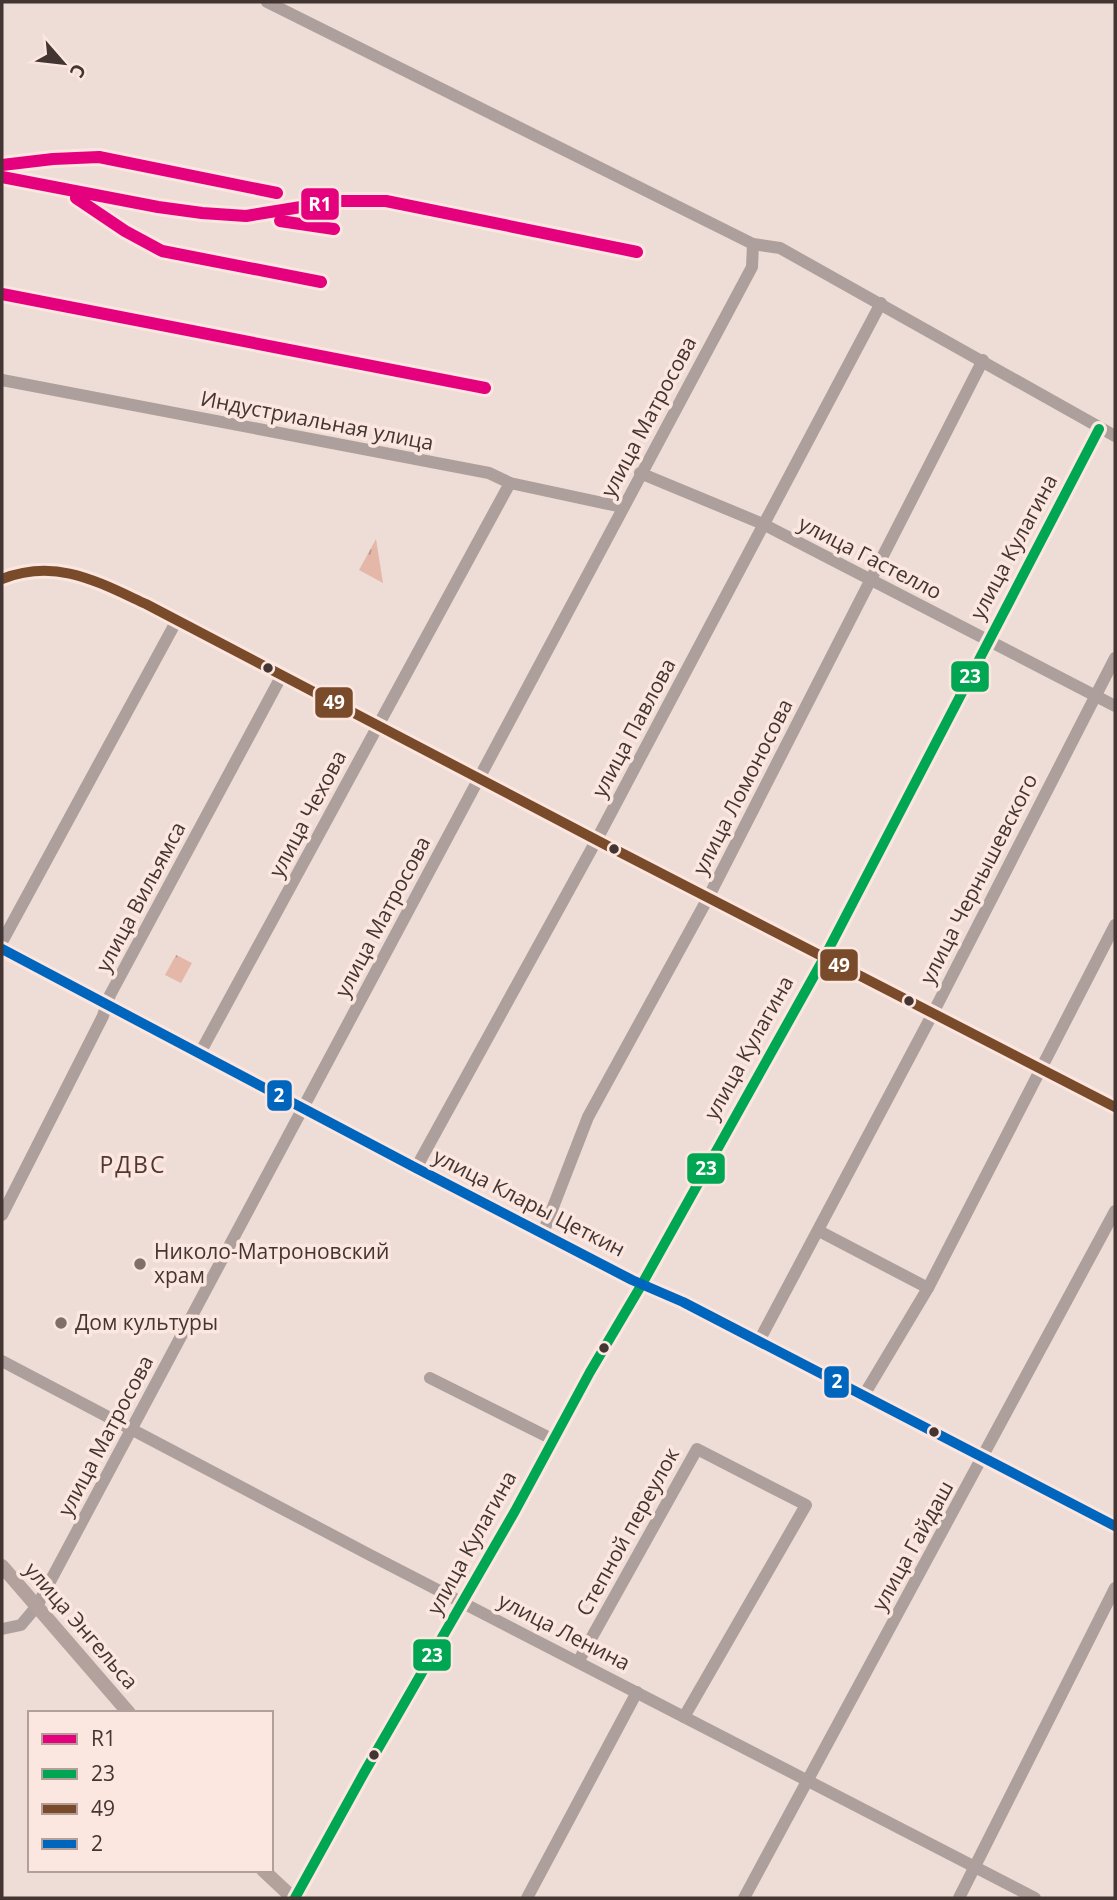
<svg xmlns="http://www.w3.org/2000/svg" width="1117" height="1900" font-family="'Open Sans',sans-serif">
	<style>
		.park { fill: url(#park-tufts) }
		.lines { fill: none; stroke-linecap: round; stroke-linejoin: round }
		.minor { stroke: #ada09c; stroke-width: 12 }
		.major { stroke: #b2a19c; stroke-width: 14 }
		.bus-1-casing { stroke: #fce6e0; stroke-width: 16 }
		.bus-2-casing { stroke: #fce6e0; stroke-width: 16 }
		.bus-3-casing { stroke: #fce6e0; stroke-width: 16 }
		.bus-1 { stroke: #00a651; stroke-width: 10 }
		.bus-2 { stroke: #7a4b2a; stroke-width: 10 }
		.bus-3 { stroke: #0065bd; stroke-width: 10 }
		.rail-1-casing { stroke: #fce6e0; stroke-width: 18 }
		.rail-1 { stroke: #e5007d; stroke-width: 12 }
		.bus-dot { fill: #433531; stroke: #fce6e0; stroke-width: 2.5 }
		.poi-dot { fill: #7f6f6b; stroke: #fce6e0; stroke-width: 2.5 }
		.labels { text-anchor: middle; stroke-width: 7; stroke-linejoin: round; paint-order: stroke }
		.street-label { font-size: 21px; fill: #433531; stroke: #fce6e0 }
		.poi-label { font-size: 21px; fill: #433531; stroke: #fce6e0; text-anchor: start }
		.neighbourhood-label { font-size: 23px; letter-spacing: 2px; fill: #51372f; stroke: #fce6e0 }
		.line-badge { stroke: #fce6e0; stroke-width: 2.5 }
		.badge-label { font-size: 19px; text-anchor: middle; font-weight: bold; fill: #fff }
	</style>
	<defs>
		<pattern id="park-tufts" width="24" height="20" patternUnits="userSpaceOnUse" patternTransform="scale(1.75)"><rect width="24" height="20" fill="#e5b7a8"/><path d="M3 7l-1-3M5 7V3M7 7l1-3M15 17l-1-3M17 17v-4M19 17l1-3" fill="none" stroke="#bb9689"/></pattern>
	</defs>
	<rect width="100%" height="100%" fill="#eedcd6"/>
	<!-- park -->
	<g class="park">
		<path d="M376 539 383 583 359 570Z"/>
		<path d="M176 955 192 963 181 983 165 975Z"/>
	</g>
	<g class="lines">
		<!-- minor -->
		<g class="minor">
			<path d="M267 2 753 244 780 248 1115 436"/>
			<path d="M2 380 489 473 510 483 622 507"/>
			<path d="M640 473 763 524 1115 706"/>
			<path d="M2 579C56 558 96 581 146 604L606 845 1115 1107"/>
			<path d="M2 942 177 620"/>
			<path d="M2 949 416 1168 642 1284 824 958 1099 429"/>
			<path d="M200 1053 510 483"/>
			<path d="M416 1168 596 841 881 303"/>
			<path d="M2 1215 103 1016 110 995 282 675"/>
			<path d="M819 1231 928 1288"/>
			<path d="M543 1233 588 1117 708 898 983 360"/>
			<path d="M759 1341 932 1015 1115 658"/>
			<path d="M2 1361 370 1555 1035 1898"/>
			<path d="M430 1378 552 1439"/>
			<path d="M864 1395 928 1288 1115 925"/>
			<path d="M2 1629 21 1625 37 1606 752 267 753 244"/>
			<path d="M578 1662 697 1449 806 1505 684 1717"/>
			<path d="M527 1898 637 1692"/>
			<path d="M744 1898 1115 1211"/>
			<path d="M959 1898 1115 1588"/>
		</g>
		<!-- major -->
		<g class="major">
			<path d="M2 1566 129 1713"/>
			<path d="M263 1870 293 1898"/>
			<path d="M295 1898 364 1773 515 1511 590 1372 642 1284 683 1302 1115 1526"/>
		</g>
		<defs>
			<path id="bus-1" d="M295 1898 364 1773 515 1511 590 1372 642 1284 824 958 1099 429"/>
			<path id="bus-2" d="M2 579C56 558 96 581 146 604L606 845 1115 1107"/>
			<path id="bus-3" d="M2 949 416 1168 632 1280 683 1302 1115 1526"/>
		</defs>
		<!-- bus-1 casing -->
		<use href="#bus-1" class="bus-1-casing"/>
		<!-- bus-2 casing -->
		<use href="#bus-2" class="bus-2-casing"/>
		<!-- bus-3 casing -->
		<use href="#bus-3" class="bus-3-casing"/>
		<!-- bus-1 -->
		<use href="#bus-1" class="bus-1"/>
		<!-- bus-2 -->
		<use href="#bus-2" class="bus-2"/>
		<!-- bus-3 -->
		<use href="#bus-3" class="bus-3"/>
		<defs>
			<g id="rail-1">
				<path d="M2 165 53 159 99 157 277 193"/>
				<path d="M2 177 158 207 202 213 246 216 338 201H386L637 252"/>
				<path d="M76 198 125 231 162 251 321 282"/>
				<path d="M280 221 334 229"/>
				<path d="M2 294 485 388"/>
			</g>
		</defs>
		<!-- rail-1 casing -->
		<use href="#rail-1" class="rail-1-casing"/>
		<!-- rail-1 -->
		<use href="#rail-1" class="rail-1"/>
	</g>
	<!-- markers -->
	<g class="bus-dot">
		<circle cx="268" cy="668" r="6"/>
		<circle cx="614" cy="849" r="6"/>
		<circle cx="909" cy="1001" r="6"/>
		<circle cx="604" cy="1348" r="6"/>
		<circle cx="934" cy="1432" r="6"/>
		<circle cx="374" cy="1755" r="6"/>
	</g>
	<g class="poi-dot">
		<circle cx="140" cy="1264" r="7"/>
		<circle cx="61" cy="1323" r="7"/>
	</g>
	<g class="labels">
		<!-- street labels -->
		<g class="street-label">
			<text transform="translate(649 417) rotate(-62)" y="7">улица Матросова</text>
			<text transform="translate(317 421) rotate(11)" y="7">Индустриальная улица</text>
			<text transform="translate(1014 547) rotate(-62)" y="7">улица Кулагина</text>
			<text transform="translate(870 558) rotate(27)" y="7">улица Гастелло</text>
			<text transform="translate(634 728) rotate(-62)" y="7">улица Павлова</text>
			<text transform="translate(743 787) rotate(-63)" y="7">улица Ломоносова</text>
			<text transform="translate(308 814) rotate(-62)" y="7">улица Чехова</text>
			<text transform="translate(979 879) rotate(-63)" y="7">улица Чернышевского</text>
			<text transform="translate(141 897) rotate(-62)" y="7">улица Вильямса</text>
			<text transform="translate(383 917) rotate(-62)" y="7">улица Матросова</text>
			<text transform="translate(749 1048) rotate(-61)" y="7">улица Кулагина</text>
			<text transform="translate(529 1203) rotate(27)" y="7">улица Клары Цеткин</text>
			<text transform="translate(106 1436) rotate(-62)" y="7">улица Матросова</text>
			<text transform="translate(628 1532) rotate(-61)" y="7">Степной переулок</text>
			<text transform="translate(472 1543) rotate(-61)" y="7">улица Кулагина</text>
			<text transform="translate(913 1546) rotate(-61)" y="7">улица Гайдаш</text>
			<text transform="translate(81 1626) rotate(49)" y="7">улица Энгельса</text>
			<text transform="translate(564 1632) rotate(27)" y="7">улица Ленина</text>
		</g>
		<!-- poi labels -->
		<g class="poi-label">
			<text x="154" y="1259">Николо-Матроновский<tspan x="154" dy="24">храм</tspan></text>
			<text x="75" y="1330">Дом культуры</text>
		</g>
		<!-- neighbourhood labels -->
		<g class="neighbourhood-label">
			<text x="133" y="1173">РДВС</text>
		</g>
	</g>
	<g class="line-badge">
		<rect x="300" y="187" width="40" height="34" rx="7" fill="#e5007d"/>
		<rect x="950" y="660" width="40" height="33" rx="7" fill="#00a651"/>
		<rect x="314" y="686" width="40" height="33" rx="7" fill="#7a4b2a"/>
		<rect x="819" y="948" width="40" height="34" rx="7" fill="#7a4b2a"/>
		<rect x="266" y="1079" width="27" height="33" rx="7" fill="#0065bd"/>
		<rect x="686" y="1152" width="40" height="33" rx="7" fill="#00a651"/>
		<rect x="823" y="1365" width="27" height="34" rx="7" fill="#0065bd"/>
		<rect x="412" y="1638" width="40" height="34" rx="7" fill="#00a651"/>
	</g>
	<g class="badge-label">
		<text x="320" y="211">R1</text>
		<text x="970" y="683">23</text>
		<text x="334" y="709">49</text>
		<text x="839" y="972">49</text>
		<text x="279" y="1102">2</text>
		<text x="706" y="1175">23</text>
		<text x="837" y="1388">2</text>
		<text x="432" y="1662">23</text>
	</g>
	<!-- border -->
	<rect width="1117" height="1900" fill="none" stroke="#433531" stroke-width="7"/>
	<!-- legend -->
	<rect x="28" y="1711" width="245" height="161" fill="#fce6e0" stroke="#b29f9a" stroke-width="2"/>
	<rect x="42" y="1734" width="35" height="10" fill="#e5007d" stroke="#b29f9a" stroke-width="2"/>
	<text x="91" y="1746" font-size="21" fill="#433531">R1</text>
	<rect x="42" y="1769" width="35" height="10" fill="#00a651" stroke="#b29f9a" stroke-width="2"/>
	<text x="91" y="1781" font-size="21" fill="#433531">23</text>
	<rect x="42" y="1804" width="35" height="10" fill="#7a4b2a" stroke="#b29f9a" stroke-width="2"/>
	<text x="91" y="1816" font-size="21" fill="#433531">49</text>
	<rect x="42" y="1839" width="35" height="10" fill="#0065bd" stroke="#b29f9a" stroke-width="2"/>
	<text x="91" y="1851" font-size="21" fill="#433531">2</text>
	<!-- north arrow -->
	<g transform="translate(63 63) rotate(118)" stroke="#fce6e0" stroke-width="5" paint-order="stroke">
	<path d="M0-5L12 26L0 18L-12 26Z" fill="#433531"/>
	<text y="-10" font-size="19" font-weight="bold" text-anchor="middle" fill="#433531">С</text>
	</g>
</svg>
